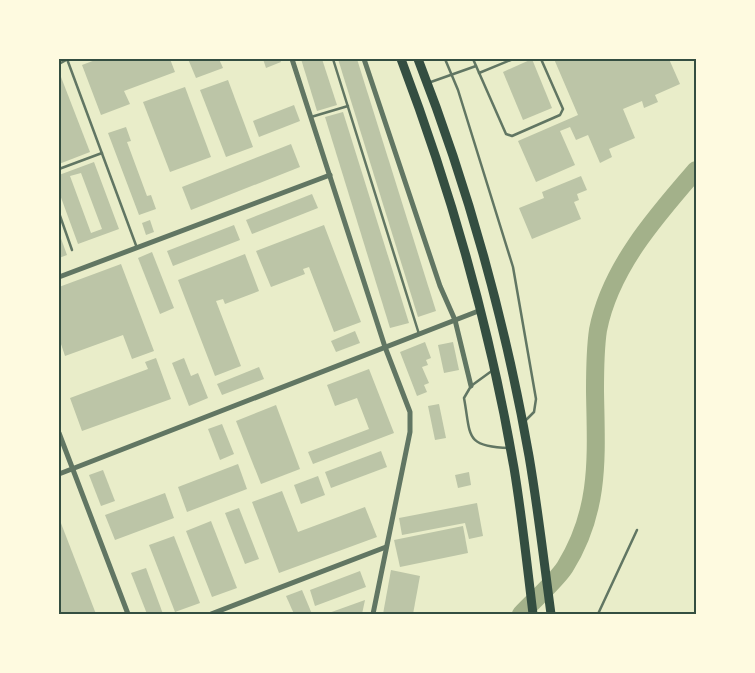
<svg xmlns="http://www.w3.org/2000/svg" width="755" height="673" font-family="Cabin,sans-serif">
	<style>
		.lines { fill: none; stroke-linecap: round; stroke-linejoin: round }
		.river { stroke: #a3b18a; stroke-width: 18 }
		.building { fill: #bcc5a7; fill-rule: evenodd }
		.service { stroke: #617663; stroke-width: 2.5 }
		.minor { stroke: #617663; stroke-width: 5 }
		.trunk { stroke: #344e41; stroke-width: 9 }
		.neatline { fill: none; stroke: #344e41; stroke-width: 2 }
	</style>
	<rect width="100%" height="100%" fill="#e9edc9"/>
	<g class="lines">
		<!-- river -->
		<path class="river" d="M521 614C533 601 556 581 565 567 601 509 596 455 595 391 595 371 595 350 598 330 610 268 656 216 696 170"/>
	</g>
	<!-- building -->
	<g class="building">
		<path d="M98 59H170L175 72 124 91 130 104 101 115 82 65Z"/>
		<path d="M188 59H219L223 68 196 78Z"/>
		<path d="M263 59H280L281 62 266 68Z"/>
		<path d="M301 59H322L337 105 317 111Z"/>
		<path d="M338 59H357L436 311 418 317Z"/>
		<path d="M532 59 552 108 523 120 503 72Z"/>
		<path d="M554 59H669L680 84 655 95 658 102 644 108 642 101 623 109 635 138 609 149 612 157 600 163 588 135 576 140 570 127 560 131 575 165 536 182 518 141 578 115Z"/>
		<path d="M61 77 90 152 59 164V78Z"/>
		<path d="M228 80 253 147 226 157 200 90Z"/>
		<path d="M185 87 211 157 170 172 143 102Z"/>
		<path d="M294 105 300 121 259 137 253 121Z"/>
		<path d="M343 112 409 323 390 328 325 117Z"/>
		<path d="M126 127 131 141 127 142 147 196 151 195 156 209 139 215 108 133Z"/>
		<path d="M291 144 300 167 191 210 182 187Z"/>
		<path d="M94 162 119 229 78 244 59 192V175ZM81 173 102 229 91 233 70 176Z"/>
		<path d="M581 176 587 190 577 194 579 200 574 202 581 219 532 239 519 208 544 198 542 192Z"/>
		<path d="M312 194 318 208 252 234 246 220Z"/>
		<path d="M150 220 154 232 146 235 142 223Z"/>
		<path d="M234 225 240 240 173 266 167 251Z"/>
		<path d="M324 225 361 322 334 332 309 267 303 269 305 274 271 287 256 251Z"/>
		<path d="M59 233 67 255 59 258Z"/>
		<path d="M152 252 174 308 160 314 138 258Z"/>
		<path d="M245 254 259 291 225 304 223 299 216 301 241 366 215 376 178 280Z"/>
		<path d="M121 264 154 351 132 359 123 335 65 356 59 338V287Z"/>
		<path d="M355 331 360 343 336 352 331 341Z"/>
		<path d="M425 342 431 358 426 360 428 365 422 367 429 383 424 385 427 392 417 396 400 352Z"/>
		<path d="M453 342 459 370 444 373 438 345Z"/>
		<path d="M156 358 171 399 82 431 70 398 148 369 145 362Z"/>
		<path d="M184 358 191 376 198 373 208 398 189 406 172 363Z"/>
		<path d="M259 367 264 379 222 395 217 384Z"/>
		<path d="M369 369 394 433 313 464 308 452 369 429 357 398 335 406 327 385Z"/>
		<path d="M439 404 446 438 435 440 428 406Z"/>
		<path d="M276 405 300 469 261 484 236 421Z"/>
		<path d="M222 424 234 454 220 460 208 429Z"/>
		<path d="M381 451 387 467 331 488 325 472Z"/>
		<path d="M238 464 247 489 187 512 178 487Z"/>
		<path d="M103 470 115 501 101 506 89 475Z"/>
		<path d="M469 472 471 485 458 488 455 475Z"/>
		<path d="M318 476 325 495 301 504 294 485Z"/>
		<path d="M282 491 298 532 365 507 377 537 279 573 252 502Z"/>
		<path d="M165 493 174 518 115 540 105 515Z"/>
		<path d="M477 503 483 536 469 539 465 523 402 535 399 518Z"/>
		<path d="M239 508 259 559 245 564 225 513Z"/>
		<path d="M59 518 96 614H59Z"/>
		<path d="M211 521 237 588 212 597 186 531Z"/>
		<path d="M463 526 468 553 400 567 394 540Z"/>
		<path d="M174 536 200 603 175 612 149 545Z"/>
		<path d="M146 568 163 614H147L131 573Z"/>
		<path d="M391 570 420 576 413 614H383Z"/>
		<path d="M360 571 366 587 315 606 310 590Z"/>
		<path d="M302 590 312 614H294L286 596Z"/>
		<path d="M365 600 362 614H326Z"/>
	</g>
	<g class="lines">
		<!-- service -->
		<g class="service">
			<path d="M67 59 137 248"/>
			<path d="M333 59 419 334"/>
			<path d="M445 59 458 90 513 267 536 399 534 412 524 422"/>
			<path d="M473 59 506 134 512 136 560 115 563 109 541 59"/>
			<path d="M59 64 68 59"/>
			<path d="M479 73 513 59"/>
			<path d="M428 83 476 66"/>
			<path d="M311 117 348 106"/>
			<path d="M59 169 102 153"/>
			<path d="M59 213 72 250"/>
			<path d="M493 370 471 386 464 398C471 435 464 447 509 448"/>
			<path d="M598 614 637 530"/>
		</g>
		<!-- minor -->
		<g class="minor">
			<path d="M292 59 385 347 410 412V432L373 614"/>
			<path d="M364 59 440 286 455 320 471 386"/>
			<path d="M59 277 330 175"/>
			<path d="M59 433 128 614"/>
			<path d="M59 474 481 310"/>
			<path d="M211 614 386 547"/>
		</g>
		<!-- trunk -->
		<g class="trunk">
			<path d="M401 59C451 191 490 328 514 468 522 516 527 565 533 614"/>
			<path d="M418 59C468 187 505 321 529 456 538 509 544 562 551 614"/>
		</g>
	</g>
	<!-- border -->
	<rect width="755" height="673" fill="none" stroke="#fefae0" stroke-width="120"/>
	<rect x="60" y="60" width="635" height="553" class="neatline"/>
</svg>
